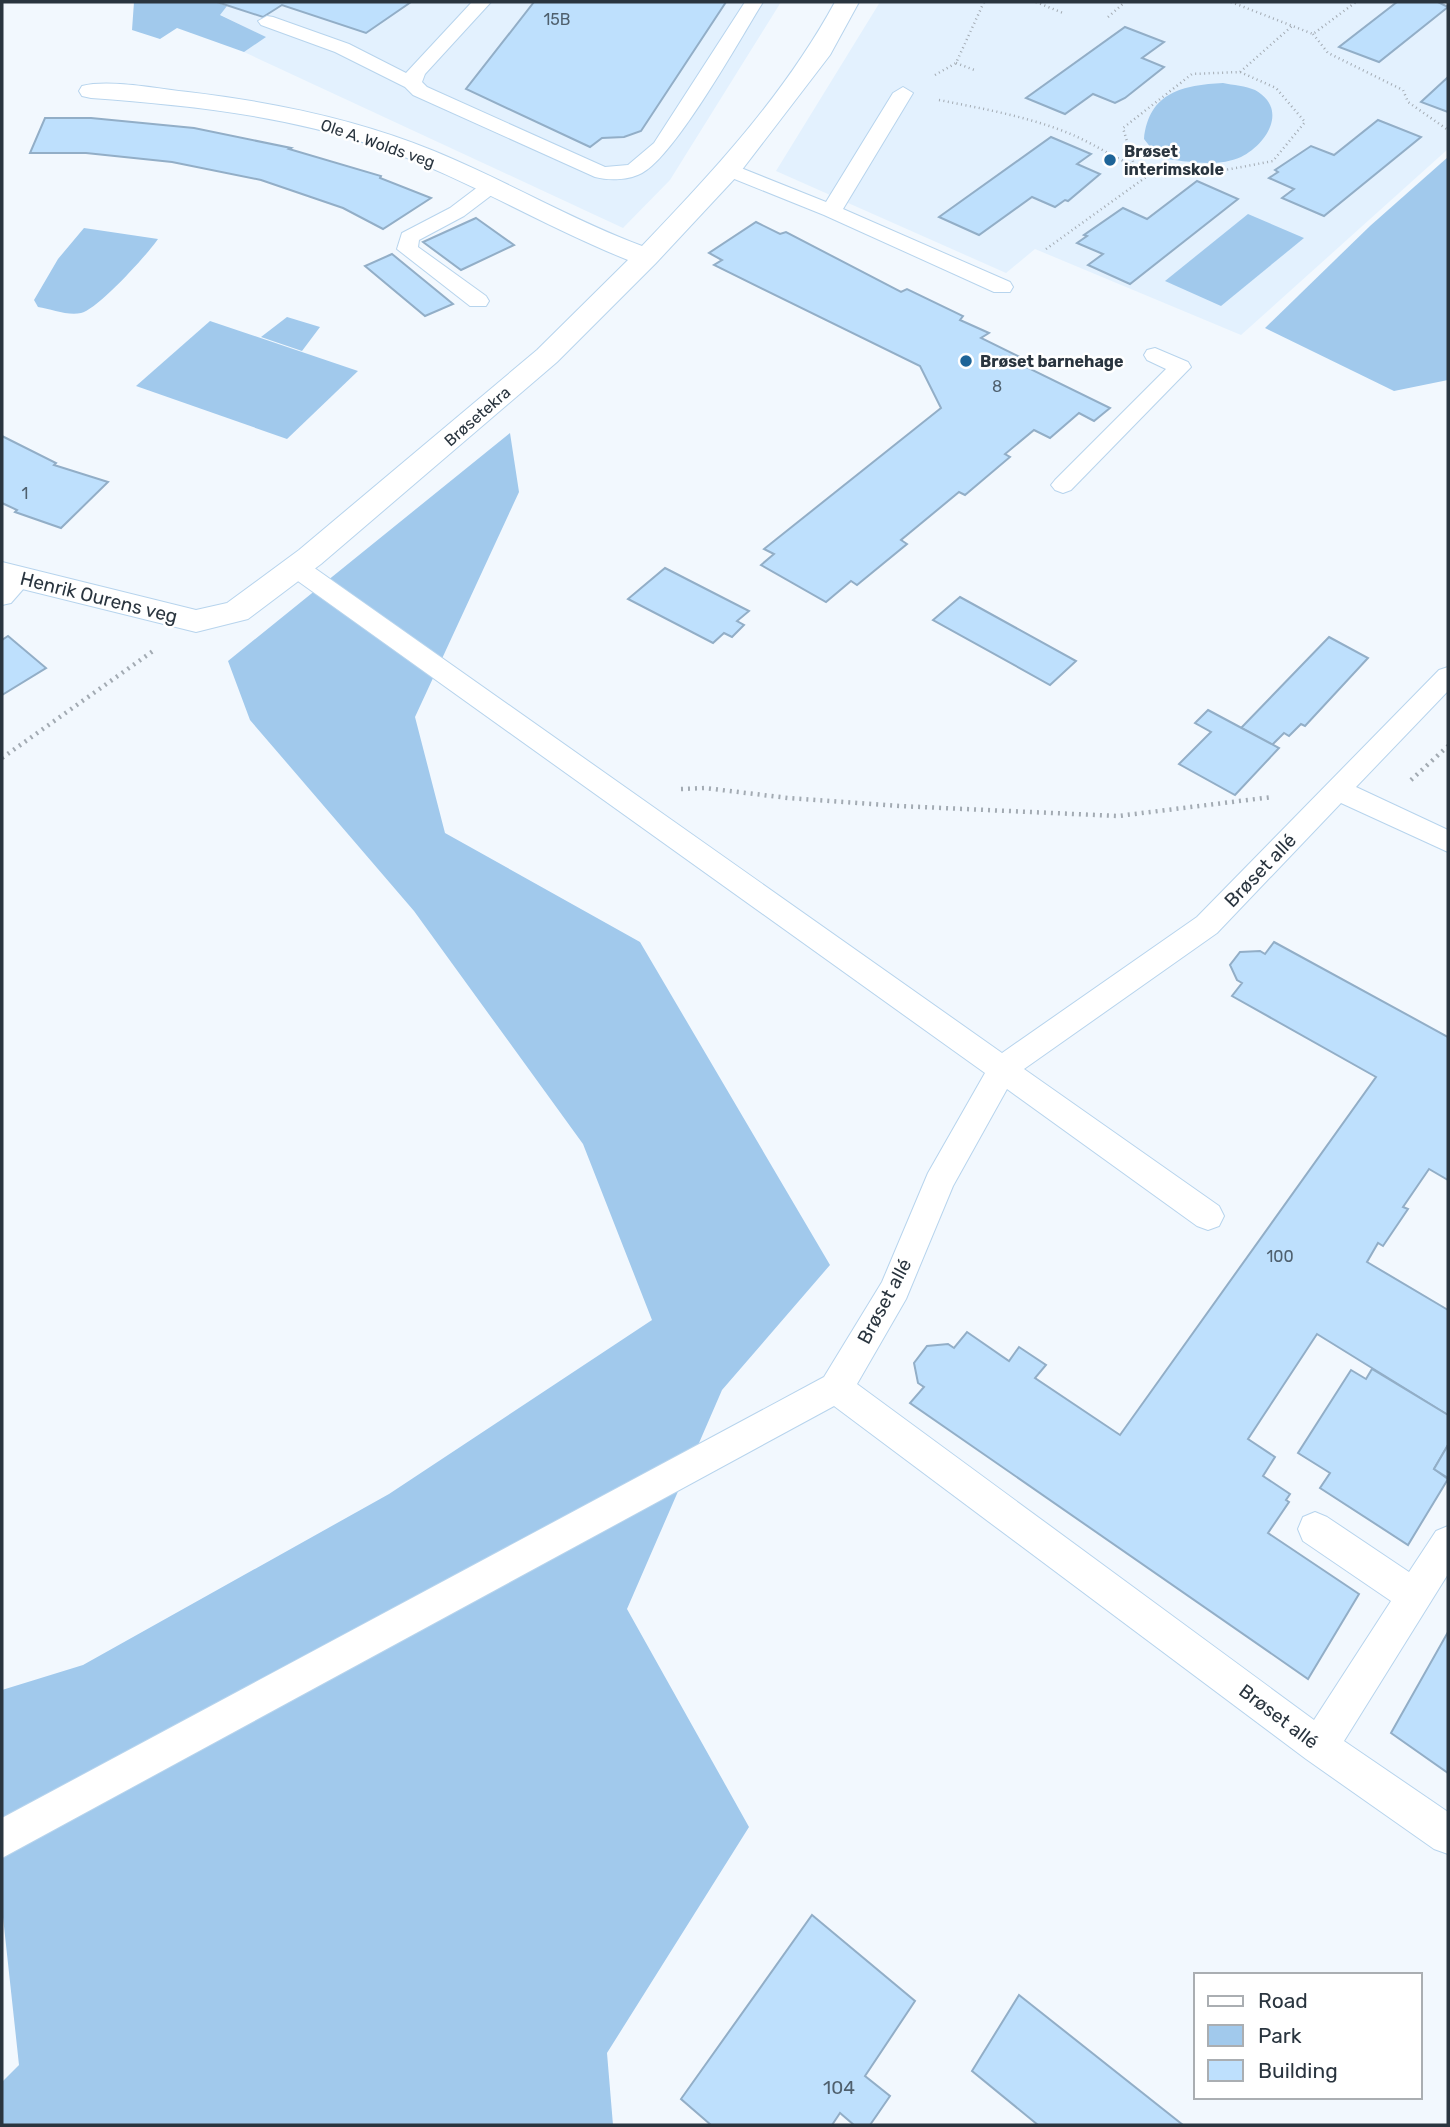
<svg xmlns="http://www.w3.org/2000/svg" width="1450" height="2127" font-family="Rubik,sans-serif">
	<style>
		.built { fill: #e3f1fe }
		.green { fill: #a1c9ec }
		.building { fill: #bee0fd; stroke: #92aec7; stroke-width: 2 }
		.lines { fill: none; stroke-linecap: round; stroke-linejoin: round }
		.service-casing { stroke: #b7d4ed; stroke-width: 2 }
		.minor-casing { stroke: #b7d4ed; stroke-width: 2 }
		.path-far1 { stroke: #a3abb3; stroke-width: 2.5; stroke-dasharray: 1 3.5; stroke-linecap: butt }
		.path { stroke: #a3abb3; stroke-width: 4.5; stroke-dasharray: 2 5; stroke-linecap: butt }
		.service { fill: #fff; fill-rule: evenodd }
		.minor { fill: #fff; fill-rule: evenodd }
		.poi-dot { fill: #1d6498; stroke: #fff; stroke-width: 2.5 }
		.labels { text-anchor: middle; stroke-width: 5; stroke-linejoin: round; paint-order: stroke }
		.number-label { font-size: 16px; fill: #4f606e }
		.far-street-label { font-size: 16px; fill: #2a353f; stroke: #fff }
		.far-poi-label { font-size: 16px; font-weight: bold; fill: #2a353f; stroke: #fff; text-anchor: start }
		.street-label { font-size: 19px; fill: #2a353f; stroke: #fff }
		.near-number-label { font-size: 19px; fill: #4f606e }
	</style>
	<rect width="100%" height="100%" fill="#f2f8fe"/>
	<!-- built -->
	<g class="built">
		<path d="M215 2H781L670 180 623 228 244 52 265 37 219 14 227 6Z"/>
		<path d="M880 2H1448V149L1241 335 1035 249 1006 273 776 171Z"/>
	</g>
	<!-- green -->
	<g class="green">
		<path d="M134 2H215L227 6 220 15 266 37 244 52 177 28 160 39 132 30Z"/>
		<path d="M1223 83C1233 85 1246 86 1255 90 1289 109 1267 144 1241 157 1217 168 1184 161 1159 158L1144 139C1149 92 1183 85 1223 83Z"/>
		<path d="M1448 157V380L1394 391 1265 328 1370 226Z"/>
		<path d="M1248 214 1304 238 1221 306 1165 281Z"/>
		<path d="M84 228 158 239C147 255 97 310 81 313 68 316 51 309 38 307L34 300 58 259Z"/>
		<path d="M287 317 320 327 302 351 261 337Z"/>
		<path d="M210 321 358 371 287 439 136 386Z"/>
		<path d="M510 433 519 492 415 717 445 833 640 942 830 1265 722 1390 627 1609 749 1827 607 2053 613 2125H2V2082L19 2065 2 1908V1690L83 1665 389 1494 652 1320 583 1144 414 911 250 720 228 661Z"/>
	</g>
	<!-- building -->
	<g class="building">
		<path d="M217 2H411L366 33 282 5 263 17Z"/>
		<path d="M534 2H726L641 131 624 137 602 138 590 147 466 89Z"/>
		<path d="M1397 2H1438L1448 7 1379 62 1339 47Z"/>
		<path d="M1125 27 1164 42 1142 58 1164 67 1125 98 1115 103 1093 94 1065 114 1026 98Z"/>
		<path d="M1448 77V112L1421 102Z"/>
		<path d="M45 118H91L194 128 291 148 289 149 381 176 380 178 431 198 383 229 343 208 261 180 172 162 86 153H30Z"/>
		<path d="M1378 120 1421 137 1324 216 1282 198 1294 189 1269 178 1278 172 1275 170 1311 146 1334 155Z"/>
		<path d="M1051 137 1091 154 1077 164 1100 174 1068 201 1065 200 1055 207 1032 197 979 235 939 217Z"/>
		<path d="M1197 181 1238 199 1130 284 1088 265 1103 254 1077 243 1087 236 1084 235 1123 208 1147 219Z"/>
		<path d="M476 218 514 245 461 270 423 242Z"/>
		<path d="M756 222 780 234 786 232 901 292 907 289 963 316 960 320 989 333 981 338 1024 359 1020 364 1110 408 1094 421 1079 413 1050 438 1034 430 1005 454 1010 457 965 495 959 492 901 540 907 544 857 585 851 581 826 602 761 565 774 554 764 549 941 408 920 366 714 265 722 260 709 253Z"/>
		<path d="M392 254 453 304 425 316 365 266Z"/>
		<path d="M2 436 56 463 54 465 108 482 61 528 15 512 17 510 2 503Z"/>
		<path d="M665 568 749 611 737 621 744 625 732 637 724 633 713 643 628 599Z"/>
		<path d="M960 597 1076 661 1050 685 933 620Z"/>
		<path d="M8 636 46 668 2 695V640Z"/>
		<path d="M1329 637 1368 658 1305 726 1301 724 1289 736 1284 733 1272 745 1241 728Z"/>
		<path d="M1208 710 1279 748 1235 795 1179 764 1211 732 1195 723Z"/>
		<path d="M1274 942 1448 1037V1180L1429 1169 1403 1207 1408 1209 1383 1246 1378 1243 1367 1262 1448 1310V1415L1317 1334 1248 1439 1275 1457 1263 1476 1290 1494 1286 1500 1289 1502 1268 1533 1359 1594 1308 1679 910 1403 924 1387 918 1383 914 1363 927 1346 948 1344 954 1348 967 1332 1009 1361 1019 1347 1046 1365 1035 1378 1120 1435 1376 1077 1232 996 1242 983 1237 980 1230 965 1240 952 1260 951 1265 954Z"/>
		<path d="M1372 1369 1448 1415V1445L1434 1469 1448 1479 1408 1545 1320 1488 1330 1473 1298 1453 1351 1370 1366 1379Z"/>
		<path d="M1448 1445V1478L1434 1469Z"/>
		<path d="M1448 1632V1773L1391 1733Z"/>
		<path d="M812 1915 915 2001 865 2076 890 2096 870 2125H854L840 2113 832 2125H711L681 2099Z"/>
		<path d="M1019 1995 1183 2125H1038L972 2071Z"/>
	</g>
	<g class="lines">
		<defs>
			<g id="service">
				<path d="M472 2H491L425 74 422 82 427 87 605 167 628 165 654 143 745 2H763C740 39 675 156 642 173 629 180 610 181 595 177L413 95 405 87 335 52 261 25 258 21 267 16 273 17 349 44 406 73Z"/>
				<path d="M903 87 913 93 843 209 1010 282 1013 287 1010 292H994L824 215 722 174 719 170 722 166H736L826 202 893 93Z"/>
				<path d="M490 181 497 183 500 187 497 191 464 216 419 240 418 247 486 296 489 301 486 306H470L397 249 402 233 450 208 483 183Z"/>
				<path d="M1155 348 1188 362 1191 367 1071 490 1063 493 1055 490 1051 485 1055 480 1166 369 1147 360 1144 355 1147 350Z"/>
				<path d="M297 560 306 562 1002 1053 1197 917 1439 670 1448 667V691L1356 787 1448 830V852L1341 803 1217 933 1024 1069 1219 1206 1224 1216 1219 1226 1208 1230 1197 1226 1007 1089 953 1186 906 1299 857 1384 1314 1720 1391 1601 1303 1541 1298 1529 1303 1517 1315 1512 1327 1517 1409 1572 1436 1531 1448 1526V1574L1344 1741 1448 1812V1854L1434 1849 1306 1759 834 1406 2 1858V1818L824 1377 882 1282 928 1173 985 1073 288 574 285 568 288 562Z"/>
				<path d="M20 571 29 573 32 579 11 603 2 605V583L11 573Z"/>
			</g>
			<path id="minor" d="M835 2H859L830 55 738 175 656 263 557 362 321 564 248 619 196 632 2 584V562L196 610 227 603 299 550 537 350 628 260C542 226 463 176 375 146 283 115 187 105 91 98L82 96 79 91 82 86C110 79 158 89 188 92 272 102 356 119 434 151 505 180 570 219 642 246 714 171 785 94 835 2Z"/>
		</defs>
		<!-- service casing -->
		<use href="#service" class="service-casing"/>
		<!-- minor casing -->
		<use href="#minor" class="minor-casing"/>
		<!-- path-far1 -->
		<g class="path-far1">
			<path d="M1036 2 1063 13"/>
			<path d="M1231 2 1313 34 1356 2"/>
			<path d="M1108 17 1125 2"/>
			<path d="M1313 34 1328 53 1403 90 1408 102 1448 130"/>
			<path d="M956 63 977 71"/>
			<path d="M1240 72 1292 26"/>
			<path d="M935 75 956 63 984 2"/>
			<path d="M939 100C984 109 1031 117 1073 135 1101 147 1126 167 1156 172 1195 178 1235 168 1273 161L1305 122 1276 88 1240 72 1192 74 1123 128 1134 165"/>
			<path d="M1046 249 1153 172"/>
		</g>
		<!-- path -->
		<g class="path">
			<path d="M2 758 153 651"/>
			<path d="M1411 780 1448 746"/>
			<path d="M681 789 705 788 788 798 899 806 1118 816 1272 797"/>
		</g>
		<!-- service -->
		<use href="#service" class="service"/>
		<!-- minor -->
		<use href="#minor" class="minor"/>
	</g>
	<!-- markers -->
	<g class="poi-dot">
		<circle cx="1110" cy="160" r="7"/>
		<circle cx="966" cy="361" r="7"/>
	</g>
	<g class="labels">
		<!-- number labels -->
		<g class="number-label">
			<text x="557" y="25">15B</text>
			<text x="997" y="392">8</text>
			<text x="25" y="499">1</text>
			<text x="1280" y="1262">100</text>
		</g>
		<!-- far-street labels -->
		<g class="far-street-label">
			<text transform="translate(378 143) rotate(19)" y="6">Ole A. Wolds veg</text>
			<text transform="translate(477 416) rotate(-41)" y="6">Brøsetekra</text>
		</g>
		<!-- far-poi labels -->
		<g class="far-poi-label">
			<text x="1124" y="157">Brøset<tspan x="1124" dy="18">interimskole</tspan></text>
			<text x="980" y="367">Brøset barnehage</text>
		</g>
		<!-- street labels -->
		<g class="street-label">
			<text transform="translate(99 597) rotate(14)" y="7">Henrik Ourens veg</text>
			<text transform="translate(1260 870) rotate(-46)" y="7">Brøset allé</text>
			<text transform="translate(884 1301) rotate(-62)" y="7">Brøset allé</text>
			<text transform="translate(1279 1716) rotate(37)" y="7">Brøset allé</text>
		</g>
		<!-- near-number labels -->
		<g class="near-number-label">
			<text x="839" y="2094">104</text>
		</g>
	</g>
	<!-- border -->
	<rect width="1450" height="2127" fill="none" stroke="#2a353f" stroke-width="7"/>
	<!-- legend -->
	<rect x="1194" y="1973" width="228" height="126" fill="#ffffff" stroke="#aaaeb2" stroke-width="2"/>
	<rect x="1208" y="1996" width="35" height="10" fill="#ffffff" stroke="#aaaeb2" stroke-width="2"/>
	<text x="1258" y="2008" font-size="21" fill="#2a353f">Road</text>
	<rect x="1208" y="2025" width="35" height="21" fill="#a1c9ec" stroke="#aaaeb2" stroke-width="2"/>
	<text x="1258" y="2043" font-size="21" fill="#2a353f">Park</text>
	<rect x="1208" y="2060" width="35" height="21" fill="#bee0fd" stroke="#aaaeb2" stroke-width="2"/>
	<text x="1258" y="2078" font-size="21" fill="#2a353f">Building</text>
</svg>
